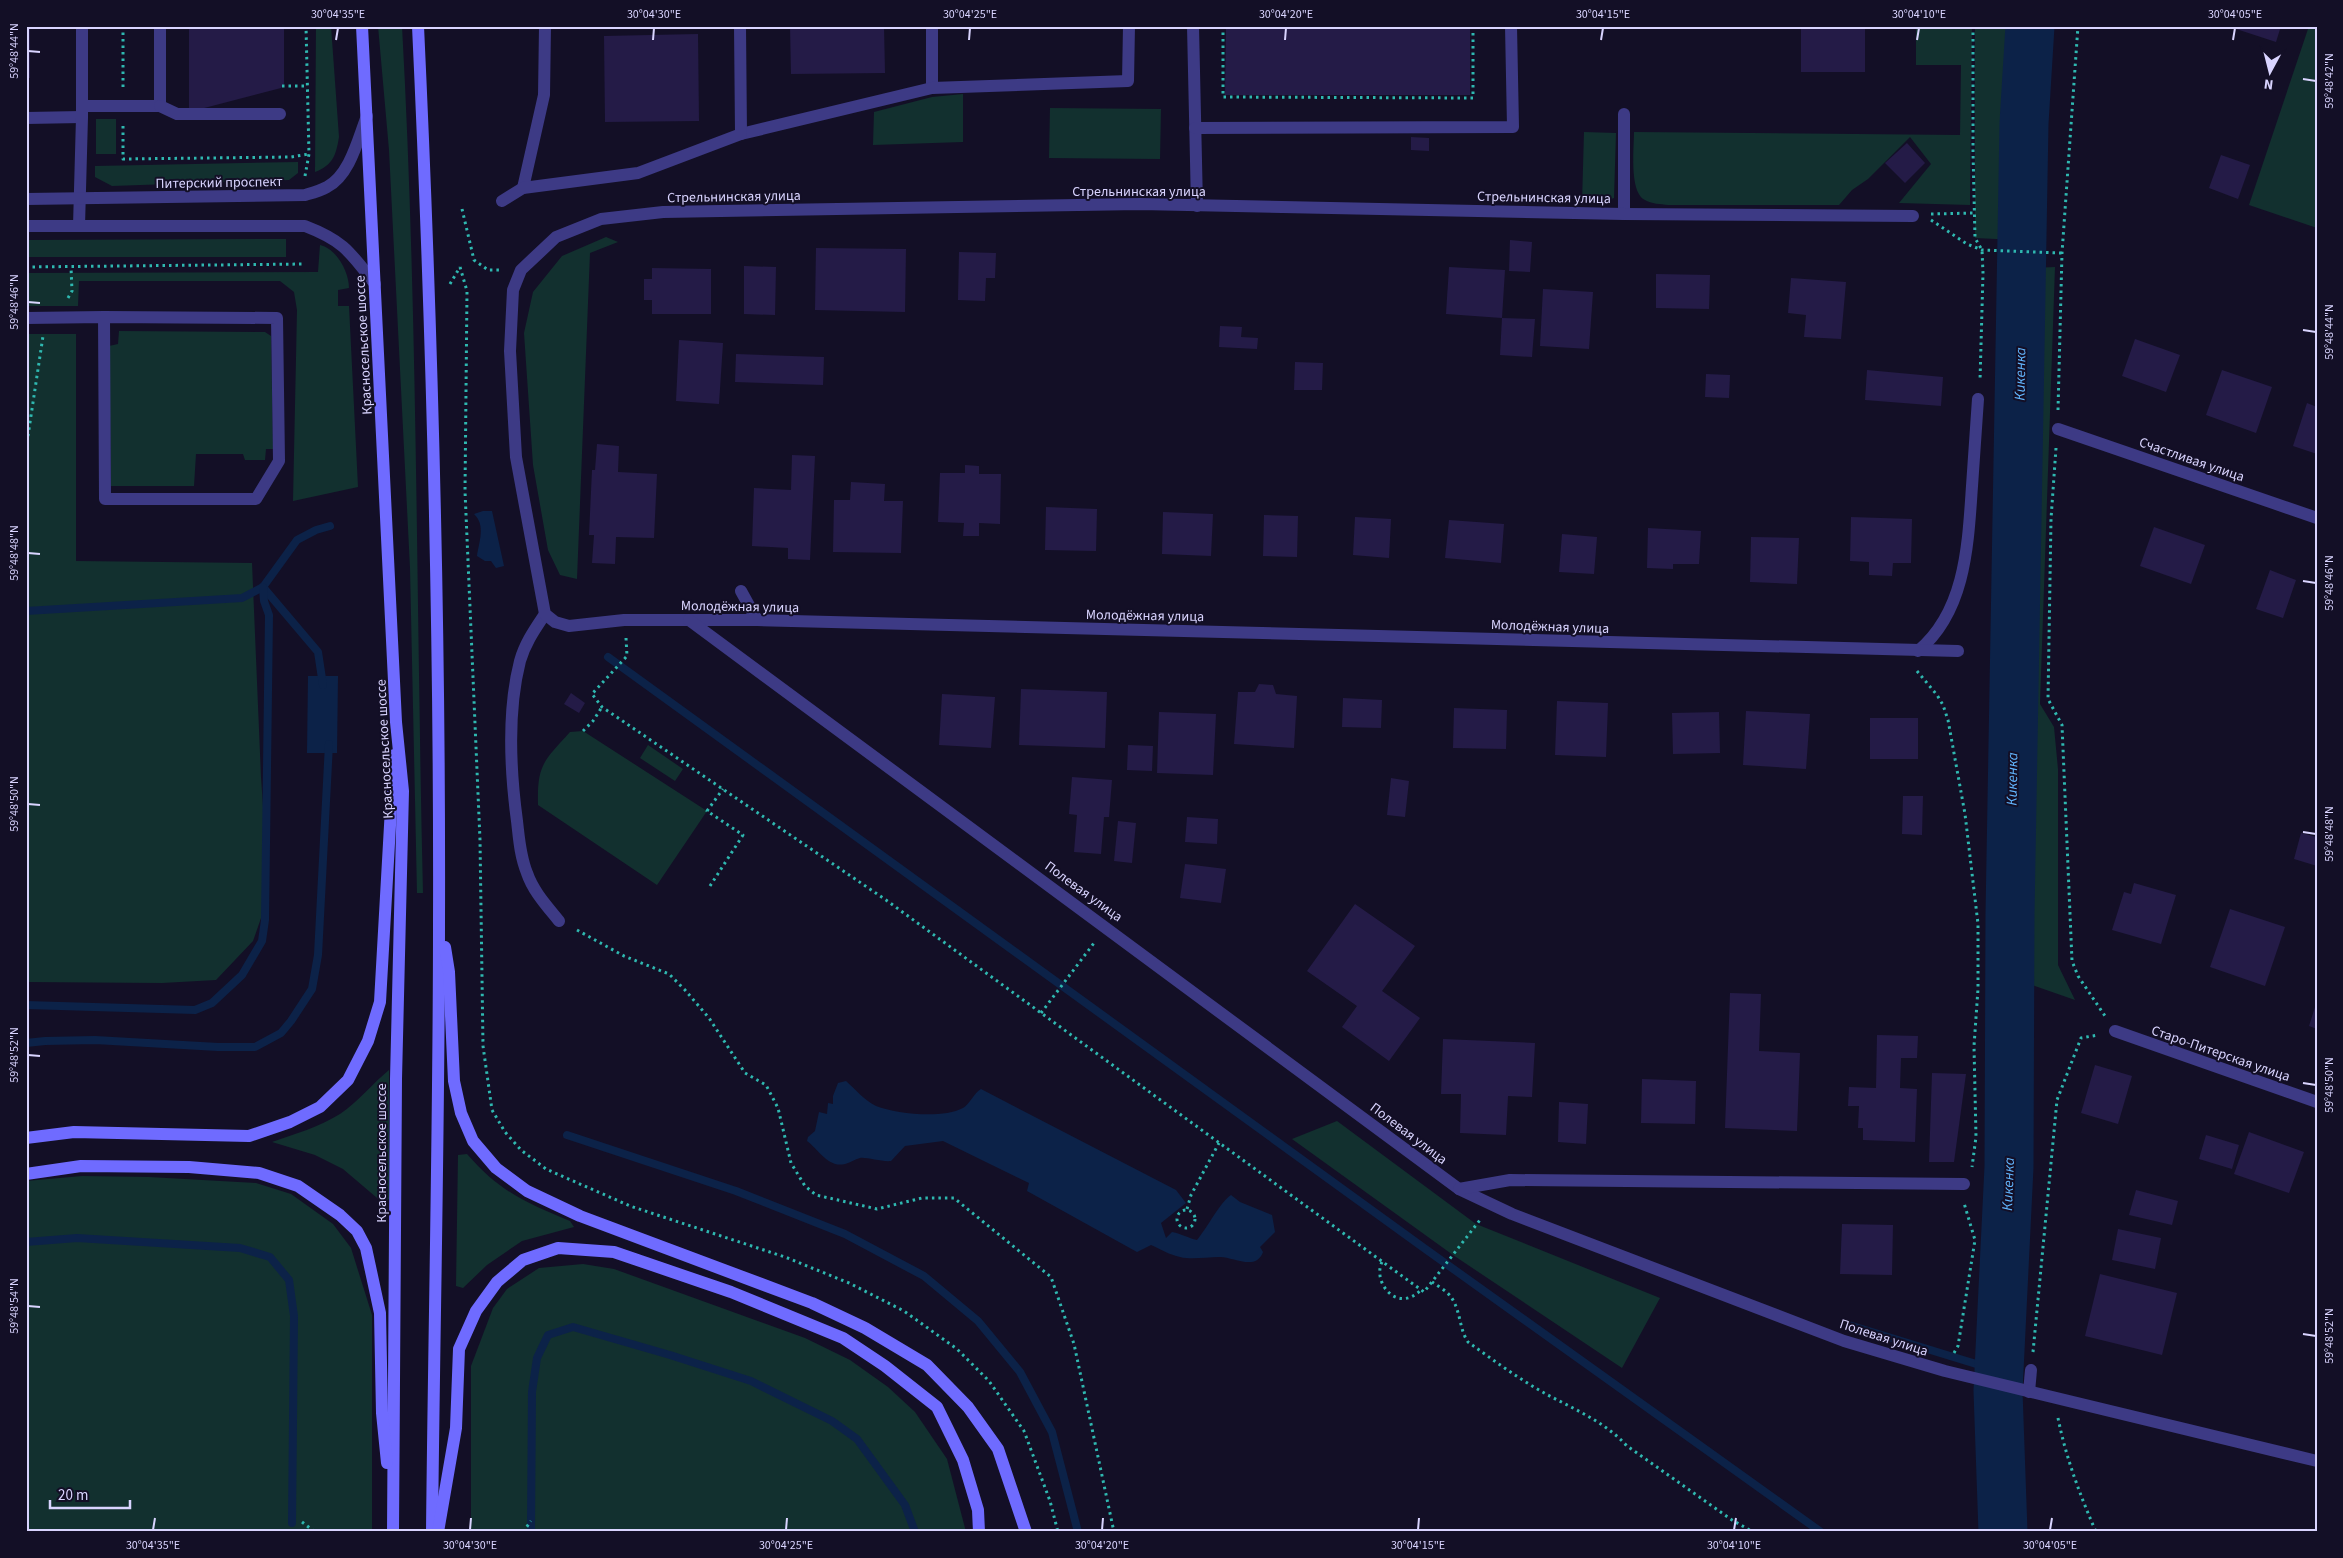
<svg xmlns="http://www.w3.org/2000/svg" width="2343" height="1558" font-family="'Source Sans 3',sans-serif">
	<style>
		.green { fill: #12302f }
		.water { fill: #0c2248 }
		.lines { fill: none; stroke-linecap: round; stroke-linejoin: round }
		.stream { stroke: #0c2248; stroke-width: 8 }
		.river { stroke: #0c2248; stroke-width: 49 }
		.building { fill: #241b47 }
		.path { stroke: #2fb8b0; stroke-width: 3; stroke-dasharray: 2.5 4; stroke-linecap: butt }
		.lane { stroke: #3d3a85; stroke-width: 12 }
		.street { stroke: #3d3a85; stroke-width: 12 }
		.secondary { stroke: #6f6bff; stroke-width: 12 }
		.ticks { fill: none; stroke: #d9d4ff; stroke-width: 2 }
		.labels { text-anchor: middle; stroke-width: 4; stroke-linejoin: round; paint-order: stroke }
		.street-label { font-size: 14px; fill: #d9d4ff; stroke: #130f26 }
		.water-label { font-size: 15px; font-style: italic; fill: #62b6ff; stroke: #130f26 }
		.neatline { fill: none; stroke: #d9d4ff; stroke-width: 2 }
		.ticks-label { font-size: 12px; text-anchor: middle; fill: #d9d4ff }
	</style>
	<rect width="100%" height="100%" fill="#130f26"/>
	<!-- green -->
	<g class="green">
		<path d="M316 26H331L339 137C336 155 333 165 315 172Z"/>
		<path d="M378 26H402C418 315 416 604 423 893H417L410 568 389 150Z"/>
		<path d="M1916 26H1972L1970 205 1899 203 1931 164 1910 137 1868 179 1852 190 1839 205H1668C1661 204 1651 204 1645 200 1629 192 1634 149 1634 132L1960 135 1961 65H1916Z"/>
		<path d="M1975 26H2025L2017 240 1975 238Z"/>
		<path d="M2309 26H2317V228L2249 205Z"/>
		<path d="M963 94V142L873 145 874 112 932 97Z"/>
		<path d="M1050 108 1161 109 1160 159 1049 158Z"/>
		<rect x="96" y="119" width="20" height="35"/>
		<path d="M1584 132 1616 133 1614 198 1596 204 1582 203Z"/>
		<path d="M298 162V173L289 180 112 186 95 177V166Z"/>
		<path d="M606 237 618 242 590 253 577 579 560 575 548 550 533 465 524 333 533 292 562 256Z"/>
		<path d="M286 239V257H26V240Z"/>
		<path d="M2033 241 2030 268 2055 267 2040 704 2054 727 2058 769V965L2075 1000 2026 983 2022 785 2012 1355 2008 1360 1994 1357 1991 1344 2003 1156V1015L2012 650 2015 359 2019 256 2025 254Z"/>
		<path d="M320 245C337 249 349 272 349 288L338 290V306H349L358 487 293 501 297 310 294 292 280 281H79L78 306H26V273L318 272Z"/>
		<path d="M119 331 265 332 271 336 273 449H266L265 460H245L243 454H196L194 486H111L109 346 118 344Z"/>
		<path d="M26 334H76V561L252 563 261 777 269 895 253 941 216 980 162 983 26 982Z"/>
		<path d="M583 731 707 811 657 885 538 805C537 764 544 761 570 732Z"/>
		<path d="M648 745 683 769 675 781 640 758Z"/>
		<path d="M389 1070V1199L383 1203 343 1169 315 1155 272 1142C295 1134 319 1127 340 1114 358 1102 372 1084 389 1070Z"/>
		<path d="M1337 1121 1476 1224 1660 1298 1622 1368 1453 1255 1292 1139Z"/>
		<path d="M467 1154C499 1191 526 1203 570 1221L574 1227 522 1241 487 1265 463 1288 456 1286 458 1155Z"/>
		<path d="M82 1176 149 1177 256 1183 291 1194 333 1224 351 1248 372 1315V1532H26V1181Z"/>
		<path d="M583 1264 614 1269 805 1338 850 1360 888 1387 915 1412 947 1459 966 1532H471V1366L493 1308 507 1289 539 1268Z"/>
	</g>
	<!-- water -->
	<g class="water">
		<path d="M483 511H492L504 566 496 568 491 561H485L477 556C479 542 486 525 474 514Z"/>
		<path d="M308 676H338L337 753H307Z"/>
		<path d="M846 1081C855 1089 865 1101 876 1106 897 1114 942 1119 963 1108 970 1104 973 1094 981 1089L1176 1190 1186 1203 1161 1223 1166 1238 1172 1232C1182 1234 1188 1238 1197 1240 1208 1227 1220 1202 1231 1195L1240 1202 1272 1215 1275 1232 1260 1247 1263 1252C1256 1272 1232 1256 1219 1257 1206 1257 1192 1260 1180 1257 1170 1255 1160 1249 1151 1245L1137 1252 1027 1191 1029 1183 943 1141 905 1146 891 1161C882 1162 866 1157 860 1158 855 1159 850 1163 845 1164 828 1168 819 1150 807 1141L808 1137 815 1131 819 1112 827 1114 828 1103 833 1104V1096L838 1083Z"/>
	</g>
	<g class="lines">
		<!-- stream -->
		<g class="stream">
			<path d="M263 587 318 652 323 685"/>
			<path d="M26 611 242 598 263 587 297 540 316 530 330 526"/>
			<path d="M608 657 1424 1248 1821 1532"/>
			<path d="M26 1005 195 1010 212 1003 242 975 262 941 265 920 269 615 264 601 263 587"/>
			<path d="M26 1043 45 1041 95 1040 218 1047H255L281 1033 291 1021 312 989 318 955 329 744"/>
			<path d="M567 1135 736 1191 845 1234 924 1276 978 1321 1020 1372 1052 1432 1078 1532"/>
			<path d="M26 1242 77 1238 240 1248 270 1257 289 1280 294 1316 292 1523"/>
			<path d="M1849 1325 1999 1371"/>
			<path d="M531 1532 532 1392 537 1358 548 1335 573 1327 670 1355 751 1381 832 1421 857 1439 905 1505 915 1532"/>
		</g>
		<!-- river -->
		<path class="river" d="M2003 1532 1998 1391 2009 1167 2010 914 2024 123 2030 26"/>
	</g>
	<!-- building -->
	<g class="building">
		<rect x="26" y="26" width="4" height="52"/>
		<path d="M189 26H284V84L281 88 189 112Z"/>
		<path d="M790 26H884L885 73 791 74Z"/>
		<path d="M1226 26H1470V95H1225Z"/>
		<rect x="1801" y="26" width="64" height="46"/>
		<path d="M2227 26H2281L2276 42Z"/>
		<path d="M698 34 699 121 605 122 604 36Z"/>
		<path d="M1411 137 1429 138V151L1411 150Z"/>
		<path d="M1907 143 1925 163 1905 183 1885 163Z"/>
		<path d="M2221 155 2250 165 2238 199 2209 188Z"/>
		<path d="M1510 240 1532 242 1530 272 1509 271Z"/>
		<path d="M816 248 906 249 905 312 815 310Z"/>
		<path d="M959 252 996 253 995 278H986L985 301 958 300Z"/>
		<path d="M744 266 776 267 775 315 744 314Z"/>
		<path d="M1449 267 1505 270 1502 318 1446 314Z"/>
		<path d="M652 268 711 269V314H652V300H644V279H652Z"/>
		<path d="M1656 274 1710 275 1709 309 1656 308Z"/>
		<path d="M1791 278 1846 282 1841 339 1804 337 1806 315 1788 313Z"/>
		<path d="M1543 289 1593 292 1589 349 1540 346Z"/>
		<path d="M1502 318 1535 319 1532 357 1500 355Z"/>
		<path d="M1220 326 1242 327 1241 337 1258 338 1257 349 1219 347Z"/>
		<path d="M2135 339 2180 355 2166 392 2122 376Z"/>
		<path d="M679 340 723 343 719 404 676 401Z"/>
		<path d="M736 354 824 357 823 385 735 382Z"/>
		<path d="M1295 362 1323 363 1322 390H1294Z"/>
		<path d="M1867 370 1943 377 1941 406 1865 400Z"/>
		<path d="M2222 370 2272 387 2256 433 2206 415Z"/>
		<path d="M1706 374 1730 375 1729 398 1705 397Z"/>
		<path d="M2307 403 2317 407V454L2293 446Z"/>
		<path d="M597 444 619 446 618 472 657 474 654 538 616 537 615 564 592 563 594 535H589L592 470H595Z"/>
		<path d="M792 455 815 456 810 560 788 559V548L752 546 754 488 791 490Z"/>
		<path d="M965 465 979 466V474H1001L1000 524 979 523V536H963L964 523 938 522 940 473H965Z"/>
		<path d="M851 482 885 484 884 501H903L901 553 833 552 834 500H850Z"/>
		<path d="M1046 507 1097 509 1096 551 1045 550Z"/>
		<path d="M1163 512 1213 514 1211 556 1162 554Z"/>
		<path d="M1264 515 1298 516 1297 557 1263 556Z"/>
		<path d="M1355 517 1391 519 1389 558 1353 555Z"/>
		<path d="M1851 517 1912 519 1911 563H1893L1892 576 1869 575V562L1850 561Z"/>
		<path d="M1449 520 1504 524 1501 563 1445 558Z"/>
		<path d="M2154 527 2205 545 2191 584 2140 566Z"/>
		<path d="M1648 528 1701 531 1699 564H1673V569L1647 568Z"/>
		<path d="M1562 534 1597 537 1594 574 1559 572Z"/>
		<path d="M1751 537 1799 538 1797 584 1750 582Z"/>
		<path d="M2270 570 2296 580 2283 618 2256 609Z"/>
		<path d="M1259 684 1273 685 1276 694 1297 696 1294 748 1234 744 1238 692H1255Z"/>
		<path d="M1021 689 1107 692 1105 748 1019 745Z"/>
		<path d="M571 693 585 703 579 713 564 704Z"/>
		<path d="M942 694 995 697 991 748 939 745Z"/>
		<path d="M1343 698 1382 700 1381 728 1342 727Z"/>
		<path d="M1557 701 1608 703 1606 757 1555 755Z"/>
		<path d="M1454 708 1507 710 1506 749 1453 748Z"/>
		<path d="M1746 711 1810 714 1806 769 1743 765Z"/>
		<path d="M1159 712 1216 714 1213 775 1157 773Z"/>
		<path d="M1719 712 1720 753 1673 754 1672 713Z"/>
		<rect x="1870" y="718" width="48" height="41"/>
		<path d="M1128 745 1153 746 1152 771 1127 770Z"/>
		<path d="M1072 777 1112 780 1109 817H1104L1101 854 1074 852 1077 815 1069 814Z"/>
		<path d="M1391 778 1409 781 1405 817 1387 815Z"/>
		<path d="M1903 796H1923L1922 835 1902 834Z"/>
		<path d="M1187 817 1218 819 1217 844 1185 842Z"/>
		<path d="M1118 821 1136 823 1132 863 1114 861Z"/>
		<path d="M2301 833 2317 837V866L2294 859Z"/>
		<path d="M1185 864 1226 869 1221 903 1180 898Z"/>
		<path d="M2134 883 2176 895 2161 944 2112 930 2124 892 2131 894Z"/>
		<path d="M1355 904 1415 946 1382 991 1420 1018 1389 1061 1342 1027 1357 1006 1307 971Z"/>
		<path d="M2230 909 2285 927 2265 986 2210 967Z"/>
		<path d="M1730 993 1761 994 1759 1051 1800 1053 1797 1131 1725 1128Z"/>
		<path d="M2316 1004H2317V1029L2309 1026Z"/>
		<path d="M1877 1035 1918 1036 1917 1058H1901L1900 1088 1917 1089 1915 1142 1863 1140V1128H1858L1859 1106H1848L1849 1087 1876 1088Z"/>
		<path d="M1443 1039 1535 1043 1532 1097 1508 1096 1506 1135 1460 1133 1461 1094H1441Z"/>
		<path d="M2095 1065 2132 1076 2118 1124 2081 1113Z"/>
		<path d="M1932 1073 1966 1074 1954 1162H1929Z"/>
		<path d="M1642 1079 1696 1081 1695 1124 1641 1123Z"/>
		<path d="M1559 1102 1588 1104 1586 1144 1558 1142Z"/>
		<path d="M2249 1132 2304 1152 2289 1193 2234 1174Z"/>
		<path d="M2206 1135 2239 1145 2232 1169 2199 1159Z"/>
		<path d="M2136 1190 2178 1201 2172 1225 2129 1215Z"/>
		<path d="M1842 1224 1893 1225 1892 1275 1840 1274Z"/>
		<path d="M2118 1229 2161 1238 2155 1269 2112 1260Z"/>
		<path d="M2100 1274 2177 1293 2162 1355 2085 1336Z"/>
	</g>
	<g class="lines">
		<!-- path -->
		<g class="path">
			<path d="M123 26V87"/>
			<path d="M1223 26V97L1473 98V26"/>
			<path d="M1973 26V152L1975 238 1982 250 1983 273 1980 381"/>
			<path d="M282 86H308"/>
			<path d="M123 126V159L291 157 309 154"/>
			<path d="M305 176 309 154 306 26"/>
			<path d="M462 209 474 260 488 270H500"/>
			<path d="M1931 214 1975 213"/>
			<path d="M1931 220 1967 244 1982 250 2062 253"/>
			<path d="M26 267 305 264"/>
			<path d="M460 267 467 291 465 491 480 840 483 1046 492 1110 505 1132 521 1150 546 1169 630 1206 785 1257 849 1283 904 1311 957 1349 989 1381 1024 1431 1050 1501 1058 1532"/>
			<path d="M450 284 460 267"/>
			<path d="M68 298 72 291 71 267"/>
			<path d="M2058 410 2062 253 2078 26"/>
			<path d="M2056 448 2051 519 2048 699 2062 725 2072 961 2078 976 2105 1016"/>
			<path d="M26 449 43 336"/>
			<path d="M626 638 627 656 592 694 602 707 886 900 1424 1292 1480 1220"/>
			<path d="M1917 671 1937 695 1943 705 1948 720 1965 814 1978 924V989L1974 1046 1976 1137 1972 1167"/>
			<path d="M583 731 593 721 602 707"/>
			<path d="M710 886 743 835 707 811 723 789"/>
			<path d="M577 930 624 956 669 974 685 990 709 1018 745 1073 766 1085 778 1108 791 1163 805 1186 816 1195 877 1209 922 1198H954L1051 1277 1074 1344 1114 1532"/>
			<path d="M1041 1013 1094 943"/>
			<path d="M1187 1209 1191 1195 1219 1143"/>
			<circle cx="1186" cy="1219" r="9"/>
			<path d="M1382 1262C1372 1282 1397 1314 1421 1290"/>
			<path d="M1432 1282C1438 1286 1447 1291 1451 1297 1461 1311 1459 1329 1468 1342 1493 1360 1519 1379 1546 1394 1574 1409 1605 1422 1627 1446L1732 1520 1753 1532"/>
			<path d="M2033 1352 2057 1100 2081 1038 2098 1035"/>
			<path d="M1954 1353 1958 1346 1975 1240 1964 1203"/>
			<path d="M2058 1418C2066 1458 2080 1495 2096 1532"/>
			<path d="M302 1522 315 1532"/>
			<path d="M523 1532 531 1521"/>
		</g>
		<!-- lane -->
		<g class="lane">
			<path d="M1193 26 1197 206"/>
			<path d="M932 88V26"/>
			<path d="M82 106H160V26"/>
			<path d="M160 106 177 114H280"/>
			<path d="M26 118 82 117"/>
			<path d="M1195 128 1513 127 1511 26"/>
			<path d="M741 134 932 88 1128 81 1129 26"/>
			<path d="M523 188 544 95 545 26"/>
			<path d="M502 201 523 188 638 173 741 134 740 26"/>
			<path d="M1624 214V114"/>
			<path d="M79 226 82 117V26"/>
			<path d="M26 318 104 317 277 318 279 461 256 499H105L104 317"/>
			<path d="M741 591 757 620"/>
			<path d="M545 614C535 629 525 643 520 661 507 712 510 769 517 821 519 838 520 856 527 873 533 891 547 906 559 921"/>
			<path d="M1918 651C1966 611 1968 544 1972 486 1974 457 1976 428 1978 399"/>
			<path d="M2029 1392 2031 1370"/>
		</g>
		<!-- street -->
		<g class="street">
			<path d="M26 199 305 195C312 193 320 191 327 187 350 175 358 139 367 116"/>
			<path d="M1913 216 1624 214 1140 204 663 212 601 219 556 237 521 270 513 290 510 351 516 457 545 614 555 622 569 626 624 620H757L1958 651"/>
			<path d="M26 226H305C344 241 350 252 375 284"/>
			<path d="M2058 429 2317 518"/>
			<path d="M689 620 1459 1189 1512 1214 1844 1341 1945 1371 2317 1461"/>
			<path d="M2115 1031 2317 1102"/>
			<path d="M1459 1189 1510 1180 1964 1184"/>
		</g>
		<!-- secondary -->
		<g class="secondary">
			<path d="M362 26 396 722 403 791 396 1079 393 1532"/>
			<path d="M418 26C432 326 440 626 439 926 439 1128 434 1330 432 1532"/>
			<path d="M445 947 449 972 454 1081 461 1113 473 1141 496 1168 527 1191 580 1216 812 1303 865 1328 927 1365 968 1407 998 1449 1026 1532"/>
			<path d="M26 1138 74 1132 249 1136 290 1122 320 1107 348 1080 368 1041 380 1002 394 755"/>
			<path d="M26 1174 81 1166 189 1167 259 1173 298 1186 340 1215 357 1231 366 1248 380 1313 382 1413 387 1463"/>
			<path d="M438 1532 456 1428 459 1349 476 1311 497 1282 523 1260 558 1248 614 1252 731 1292 843 1338 885 1366 937 1407 963 1460 978 1510 979 1532"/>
		</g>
	</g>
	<!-- ticks -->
	<path class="ticks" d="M336 40 338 28M653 40 654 28M969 40 970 28M1285 40 1286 28M1601 40 1603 28M1917 40 1919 28M2233 40 2235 28M28 51 40 52M2303 79 2316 81M28 302 40 303M2303 330 2316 332M28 553 40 554M2303 581 2316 583M28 804 40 805M2303 832 2316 834M28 1055 40 1056M2303 1083 2316 1085M28 1306 40 1307M2303 1334 2316 1336M153 1530 155 1518M470 1530 471 1518M786 1530 787 1518M1102 1530 1103 1518M1418 1530 1419 1518M1734 1530 1736 1518M2050 1530 2052 1518"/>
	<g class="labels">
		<!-- street labels -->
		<g class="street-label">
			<text transform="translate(219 182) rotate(-1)" y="5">Питерский проспект</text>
			<text x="1139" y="196">Стрельнинская улица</text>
			<text transform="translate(734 196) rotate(-1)" y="5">Стрельнинская улица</text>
			<text transform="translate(1544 197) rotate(1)" y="5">Стрельнинская улица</text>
			<text transform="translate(363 345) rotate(-93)" y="5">Красносельское шоссе</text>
			<text transform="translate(2192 459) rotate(19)" y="5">Счастливая улица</text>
			<text transform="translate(740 606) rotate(1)" y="5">Молодёжная улица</text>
			<text transform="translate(1145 615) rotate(1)" y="5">Молодёжная улица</text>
			<text transform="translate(1550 626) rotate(2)" y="5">Молодёжная улица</text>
			<text transform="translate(384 749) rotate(-93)" y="5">Красносельское шоссе</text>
			<text transform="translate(1084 891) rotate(36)" y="5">Полевая улица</text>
			<text transform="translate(2221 1053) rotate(19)" y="5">Старо-Питерская улица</text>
			<text transform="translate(1409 1133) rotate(37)" y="5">Полевая улица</text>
			<text transform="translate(381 1153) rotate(-90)" y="5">Красносельское шоссе</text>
			<text transform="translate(1884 1337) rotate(18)" y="5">Полевая улица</text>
		</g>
		<!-- water labels -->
		<g class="water-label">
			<text transform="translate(2020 374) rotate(-89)" y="5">Кикенка</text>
			<text transform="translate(2012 779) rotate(-89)" y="5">Кикенка</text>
			<text transform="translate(2008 1184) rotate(-88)" y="5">Кикенка</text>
		</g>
	</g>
	<!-- border -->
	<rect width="2343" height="1558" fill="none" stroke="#130f26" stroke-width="55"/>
	<!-- north arrow -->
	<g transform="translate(2270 72) rotate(187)" stroke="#130f26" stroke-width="4" paint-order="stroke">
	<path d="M0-4L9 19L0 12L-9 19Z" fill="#d9d4ff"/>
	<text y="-8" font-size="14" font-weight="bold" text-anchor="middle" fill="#d9d4ff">N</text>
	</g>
	<!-- scale -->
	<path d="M50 1500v8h80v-8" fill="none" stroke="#d9d4ff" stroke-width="2.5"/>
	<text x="58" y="1500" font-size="15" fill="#d9d4ff" stroke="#130f26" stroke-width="4" paint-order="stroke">20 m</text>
	<rect x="28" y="28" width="2288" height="1502" class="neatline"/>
	<g class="ticks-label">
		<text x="338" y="18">30°04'35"E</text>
		<text x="654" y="18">30°04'30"E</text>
		<text x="970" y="18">30°04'25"E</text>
		<text x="1286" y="18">30°04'20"E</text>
		<text x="1603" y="18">30°04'15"E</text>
		<text x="1919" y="18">30°04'10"E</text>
		<text x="2235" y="18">30°04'05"E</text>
		<text transform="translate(14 51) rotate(-90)" y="4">59°48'44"N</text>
		<text transform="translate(2329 81) rotate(-90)" y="4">59°48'42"N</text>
		<text transform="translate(14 302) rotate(-90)" y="4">59°48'46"N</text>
		<text transform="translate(2329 332) rotate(-90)" y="4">59°48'44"N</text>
		<text transform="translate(14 553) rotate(-90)" y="4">59°48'48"N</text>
		<text transform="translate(2329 583) rotate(-90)" y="4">59°48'46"N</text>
		<text transform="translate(14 804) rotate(-90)" y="4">59°48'50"N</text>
		<text transform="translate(2329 834) rotate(-90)" y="4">59°48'48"N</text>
		<text transform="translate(14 1055) rotate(-90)" y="4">59°48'52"N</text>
		<text transform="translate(2329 1085) rotate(-90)" y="4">59°48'50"N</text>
		<text transform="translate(14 1306) rotate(-90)" y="4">59°48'54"N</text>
		<text transform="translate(2329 1336) rotate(-90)" y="4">59°48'52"N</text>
		<text x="153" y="1549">30°04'35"E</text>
		<text x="470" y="1549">30°04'30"E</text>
		<text x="786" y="1549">30°04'25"E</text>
		<text x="1102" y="1549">30°04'20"E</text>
		<text x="1418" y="1549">30°04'15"E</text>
		<text x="1734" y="1549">30°04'10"E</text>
		<text x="2050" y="1549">30°04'05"E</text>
	</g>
</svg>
